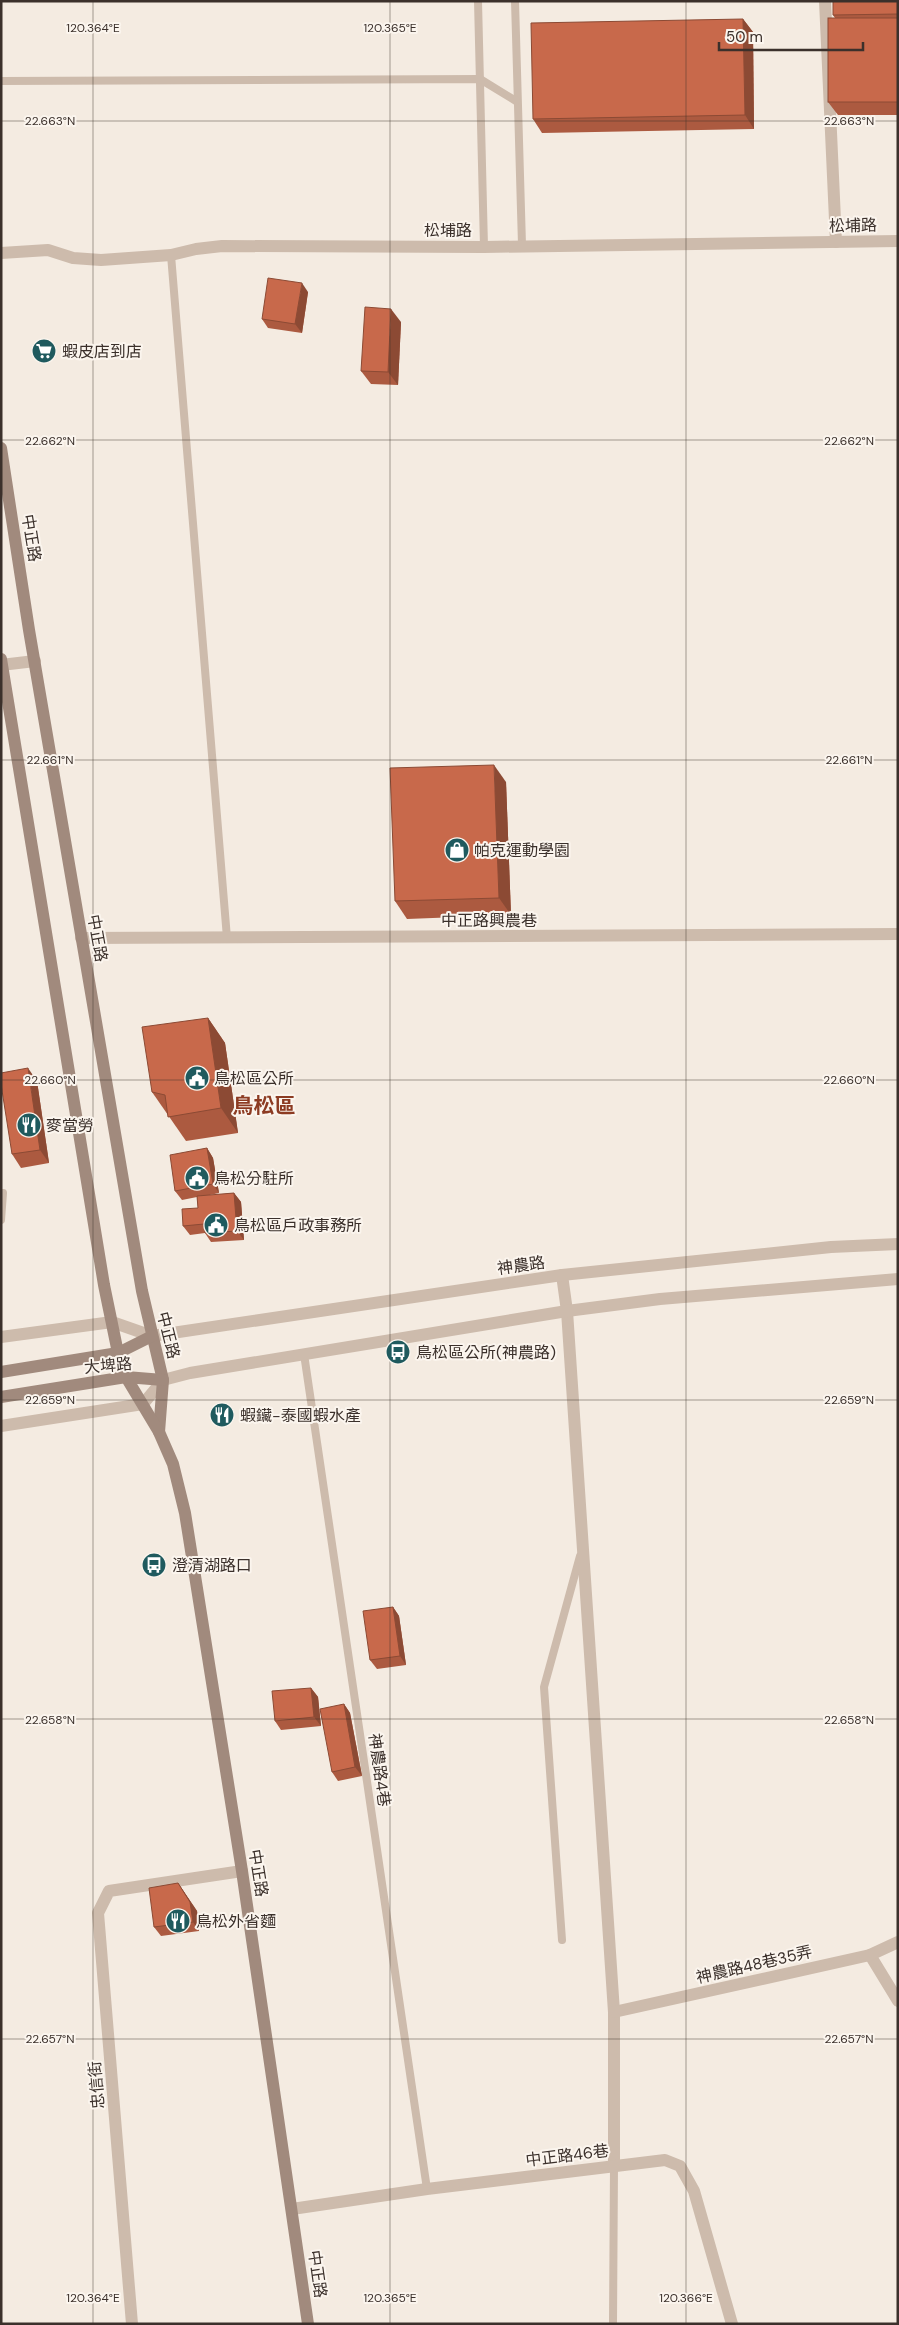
<svg xmlns="http://www.w3.org/2000/svg" width="899" height="2325" font-family="'DM Sans','Noto Sans TC',sans-serif">
	<style>
		.lines { fill: none; stroke-linecap: round; stroke-linejoin: round }
		.service { stroke: #cdbbac; stroke-width: 8 }
		.minor { stroke: #cdbbac; stroke-width: 12 }
		.tertiary { stroke: #cdbbac; stroke-width: 12 }
		.secondary { stroke: #a18a7d; stroke-width: 12 }
		.wall { fill: #ac5a40 }
		.shaded-wall { fill: #8c4a34 }
		.building { fill: #c8694b; stroke: #8c4a34 }
		.ticks { fill: none; stroke: #3b302b; stroke-width: 1; stroke-opacity: 0.45 }
		.labels { text-anchor: middle; stroke-width: 4; stroke-linejoin: round; paint-order: stroke }
		.street-label { font-size: 16px; fill: #3b302b; stroke: #fbf5ee }
		.poi-label { font-size: 16px; fill: #3b302b; stroke: #fbf5ee; text-anchor: start }
		.district-label { font-size: 21px; font-weight: bold; fill: #8c3b22; stroke: #fbf5ee }
		.ticks-label { font-size: 12px; text-anchor: middle; fill: #3b302b; stroke: #fbf5ee; stroke-width: 4; stroke-linejoin: round; paint-order: stroke }
	</style>
	<rect width="100%" height="100%" fill="#f4ebe1"/>
	<g class="lines">
		<!-- service -->
		<g class="service">
			<path d="M478 1 484 247"/>
			<path d="M515 1 522 245"/>
			<path d="M1 81 480 79 516 101"/>
			<path d="M171 255 227 938"/>
			<path d="M1 1220 3 1193"/>
			<path d="M304 1354 427 2189"/>
			<path d="M562 1940 544 1687 580 1556"/>
			<path d="M613 2324 614 2166"/>
		</g>
		<!-- minor -->
		<g class="minor">
			<path d="M825 1 836 242"/>
			<path d="M1 665 35 661"/>
			<path d="M81 938 898 934"/>
			<path d="M562 1275 567 1311 614 2012V2166"/>
			<path d="M1 1337 112 1322 152 1336"/>
			<path d="M1 1426 143 1404 163 1380"/>
			<path d="M870 1955 898 2001"/>
			<path d="M614 2012 870 1955 898 1942"/>
			<path d="M292 2209 427 2189 665 2160 680 2166 694 2191 732 2324"/>
			<path d="M132 2324 98 1913 109 1891 242 1871"/>
		</g>
		<!-- tertiary -->
		<g class="tertiary">
			<path d="M1 253 48 250 73 258 101 260 171 255 196 249 222 246 484 247 898 241"/>
			<path d="M152 1336 562 1275 831 1247 898 1244"/>
			<path d="M163 1380 190 1373 567 1311 660 1299 898 1279"/>
		</g>
		<!-- secondary -->
		<g class="secondary">
			<path d="M1 448 29 630 142 1291 163 1380 159 1432"/>
			<path d="M1 659 104 1285 118 1353 126 1377 159 1432 173 1464 185 1513 242 1871 308 2324"/>
			<path d="M1 1372 118 1353 152 1336"/>
			<path d="M1 1397 126 1377 163 1380"/>
		</g>
	</g>
	<!-- wall -->
	<g class="wall">
		<path d="M898 1V115H838L828 102 835 18 833 15Z"/>
		<path d="M743 19 753 32 754 129 542 133 533 119Z"/>
		<path d="M308 292 302 333 268 328 262 319Z"/>
		<path d="M401 322 398 385 371 384 361 371Z"/>
		<path d="M506 782 511 915 407 919 395 901Z"/>
		<path d="M208 1018 225 1043 238 1133 186 1141 152 1092Z"/>
		<path d="M37 1081 49 1163 21 1168 12 1154Z"/>
		<path d="M207 1148 213 1158 219 1193 205 1196 234 1193 241 1202 244 1240 211 1242 205 1233 190 1235 183 1226 198 1208 197 1197 182 1200 175 1191Z"/>
		<path d="M393 1607 399 1616 406 1665 377 1669 370 1660Z"/>
		<path d="M311 1688 318 1697 321 1726 281 1730 275 1721Z"/>
		<path d="M344 1704 350 1713 362 1776 338 1781 332 1772Z"/>
		<path d="M178 1883 197 1911 199 1931 161 1936 154 1927Z"/>
	</g>
	<!-- shaded-wall -->
	<g class="shaded-wall">
		<path d="M743 19 753 32 754 129 745 115Z"/>
		<path d="M302 283 308 292 302 333 295 324Z"/>
		<path d="M391 309 401 322 398 385 388 372Z"/>
		<path d="M494 765 506 782 511 915 499 898Z"/>
		<path d="M208 1018 225 1043 238 1133 221 1108Z"/>
		<path d="M28 1068 37 1081 49 1163 40 1150Z"/>
		<path d="M207 1148 213 1158 219 1193 213 1184Z"/>
		<path d="M234 1193 241 1202 244 1240 237 1231Z"/>
		<path d="M393 1607 399 1616 406 1665 400 1656Z"/>
		<path d="M311 1688 318 1697 321 1726 314 1717Z"/>
		<path d="M344 1704 350 1713 362 1776 355 1767Z"/>
		<path d="M178 1883 197 1911 199 1931 193 1922Z"/>
	</g>
	<!-- building -->
	<g class="building">
		<path d="M833 1H898V14L833 15Z"/>
		<rect x="828" y="18" width="70" height="84"/>
		<path d="M743 19 745 115 533 119 531 23Z"/>
		<path d="M268 278 302 283 295 324 262 319Z"/>
		<path d="M365 307 391 309 388 372 361 371Z"/>
		<path d="M494 765 499 898 395 901 390 768Z"/>
		<path d="M208 1018 221 1108 168 1117 165 1095 152 1092 142 1027Z"/>
		<path d="M28 1068 40 1150 12 1154 1 1084V1073Z"/>
		<path d="M207 1148 213 1184 175 1191 170 1155Z"/>
		<path d="M234 1193 237 1231 205 1233 204 1224 183 1226 182 1209 198 1208 197 1196Z"/>
		<path d="M393 1607 400 1656 370 1660 363 1611Z"/>
		<path d="M311 1688 314 1717 275 1721 272 1691Z"/>
		<path d="M344 1704 355 1767 332 1772 320 1709Z"/>
		<path d="M178 1883 190 1902 193 1922 154 1927 149 1888Z"/>
	</g>
	<!-- ticks -->
	<path class="ticks" d="M93 1V2324M390 1V2324M686 1V2324M1 121H898M1 440H898M1 760H898M1 1080H898M1 1400H898M1 1719H898M1 2039H898"/>
	<!-- icons -->
	<defs>
		<symbol id="supermarket-disc" viewBox="-11 -11 22 22"><circle r="9.5" fill="#1f5a5e" stroke="#fbf5ee"/><path d="M-6-5.5h2.5l.6 2H6L4.5 2H-2.5L-4.4-4H-6ZM-1.5 3.2a1.3 1.3 0 1 0 .1 0ZM3 3.2a1.3 1.3 0 1 0 .1 0Z" fill="#fff"/></symbol>
		<symbol id="shop-disc" viewBox="-11 -11 22 22"><circle r="9.5" fill="#1f5a5e" stroke="#fbf5ee"/><path d="M-5-2.5h2.3a2.7 3.5 0 0 1 5.4 0H5L5.5 6h-11ZM-1.5-2.5h3a1.5 2.3 0 0 0-3 0Z" fill="#fff"/></symbol>
		<symbol id="civic-disc" viewBox="-11 -11 22 22"><circle r="9.5" fill="#1f5a5e" stroke="#fbf5ee"/><path d="M-.6-6.5H3V-4.5H.6V-3L4-1V1h2V6H-6V1h2V-1L-.6-3ZM-1.2 2.5V6h2.4V2.5Z" fill="#fff"/></symbol>
		<symbol id="restaurant-disc" viewBox="-11 -11 22 22"><circle r="9.5" fill="#1f5a5e" stroke="#fbf5ee"/><path d="M-5-6h1v4h1v-4h1v4h1v-4h1v5L-1.5 .5V6h-2V.5L-5-1ZM5-6V6H3V1.5H1.5Q1.5-4 5-6Z" fill="#fff"/></symbol>
		<symbol id="bus-disc" viewBox="-11 -11 22 22"><circle r="9.5" fill="#1f5a5e" stroke="#fbf5ee"/><path d="M-5-6H5V4H4V6H2V4H-2V6H-4V4H-5ZM-3.5-4V0h7V-4ZM-3.5 1.2v1.5H-2V1.2ZM2 1.2v1.5H3.5V1.2Z" fill="#fff"/></symbol>
	</defs>
	<g fill-rule="evenodd">
		<use href="#supermarket-disc" x="30" y="337" width="28" height="28"/>
		<use href="#shop-disc" x="443" y="836" width="28" height="28"/>
		<use href="#civic-disc" x="183" y="1064" width="28" height="28"/>
		<use href="#restaurant-disc" x="15" y="1111" width="28" height="28"/>
		<use href="#civic-disc" x="183" y="1164" width="28" height="28"/>
		<use href="#civic-disc" x="202" y="1211" width="28" height="28"/>
		<use href="#bus-disc" x="384" y="1338" width="28" height="28"/>
		<use href="#restaurant-disc" x="208" y="1401" width="28" height="28"/>
		<use href="#bus-disc" x="140" y="1551" width="28" height="28"/>
		<use href="#restaurant-disc" x="164" y="1907" width="28" height="28"/>
	</g>
	<g class="labels">
		<!-- street labels -->
		<g class="street-label">
			<text transform="translate(853 225) rotate(-1)" y="6">松埔路</text>
			<text x="448" y="236">松埔路</text>
			<text transform="translate(32 538) rotate(81)" y="6">中正路</text>
			<text x="489" y="926">中正路興農巷</text>
			<text transform="translate(98 938) rotate(80)" y="6">中正路</text>
			<text transform="translate(521 1265) rotate(-8)" y="6">神農路</text>
			<text transform="translate(169 1335) rotate(76)" y="6">中正路</text>
			<text transform="translate(108 1365) rotate(-5)" y="6">大埤路</text>
			<text transform="translate(380 1770) rotate(82)" y="6">神農路4巷</text>
			<text transform="translate(259 1873) rotate(81)" y="6">中正路</text>
			<text transform="translate(754 1964) rotate(-13)" y="6">神農路48巷35弄</text>
			<text transform="translate(96 2085) rotate(-95)" y="6">忠信街</text>
			<text transform="translate(567 2155) rotate(-7)" y="6">中正路46巷</text>
			<text transform="translate(318 2274) rotate(82)" y="6">中正路</text>
		</g>
		<!-- poi labels -->
		<g class="poi-label">
			<text x="62" y="357">蝦皮店到店</text>
			<text x="474" y="856">帕克運動學園</text>
			<text x="214" y="1084">鳥松區公所</text>
			<text x="46" y="1131">麥當勞</text>
			<text x="214" y="1184">鳥松分駐所</text>
			<text x="234" y="1231">鳥松區戶政事務所</text>
			<text x="416" y="1358">鳥松區公所(神農路)</text>
			<text x="240" y="1421">蝦鑶-泰國蝦水產</text>
			<text x="172" y="1571">澄清湖路口</text>
			<text x="196" y="1927">鳥松外省麵</text>
		</g>
		<!-- district labels -->
		<g class="district-label">
			<text x="264" y="1113">鳥松區</text>
		</g>
	</g>
	<g class="ticks-label">
		<text x="93" y="32">120.364°E</text>
		<text x="390" y="32">120.365°E</text>
		<text x="50" y="125">22.663°N</text>
		<text x="849" y="125">22.663°N</text>
		<text x="50" y="445">22.662°N</text>
		<text x="849" y="445">22.662°N</text>
		<text x="50" y="764">22.661°N</text>
		<text x="849" y="764">22.661°N</text>
		<text x="50" y="1084">22.660°N</text>
		<text x="849" y="1084">22.660°N</text>
		<text x="50" y="1404">22.659°N</text>
		<text x="849" y="1404">22.659°N</text>
		<text x="50" y="1724">22.658°N</text>
		<text x="849" y="1724">22.658°N</text>
		<text x="50" y="2043">22.657°N</text>
		<text x="849" y="2043">22.657°N</text>
		<text x="93" y="2302">120.364°E</text>
		<text x="390" y="2302">120.365°E</text>
		<text x="686" y="2302">120.366°E</text>
	</g>
	<!-- border -->
	<rect width="899" height="2325" fill="none" stroke="#3b302b" stroke-width="5"/>
	<!-- scale -->
	<path d="M719 42v8h144v-8" fill="none" stroke="#3b302b" stroke-width="2.5"/>
	<text x="726" y="42" font-size="15" fill="#3b302b" stroke="#fbf5ee" stroke-width="4" paint-order="stroke">50 m</text>
</svg>
